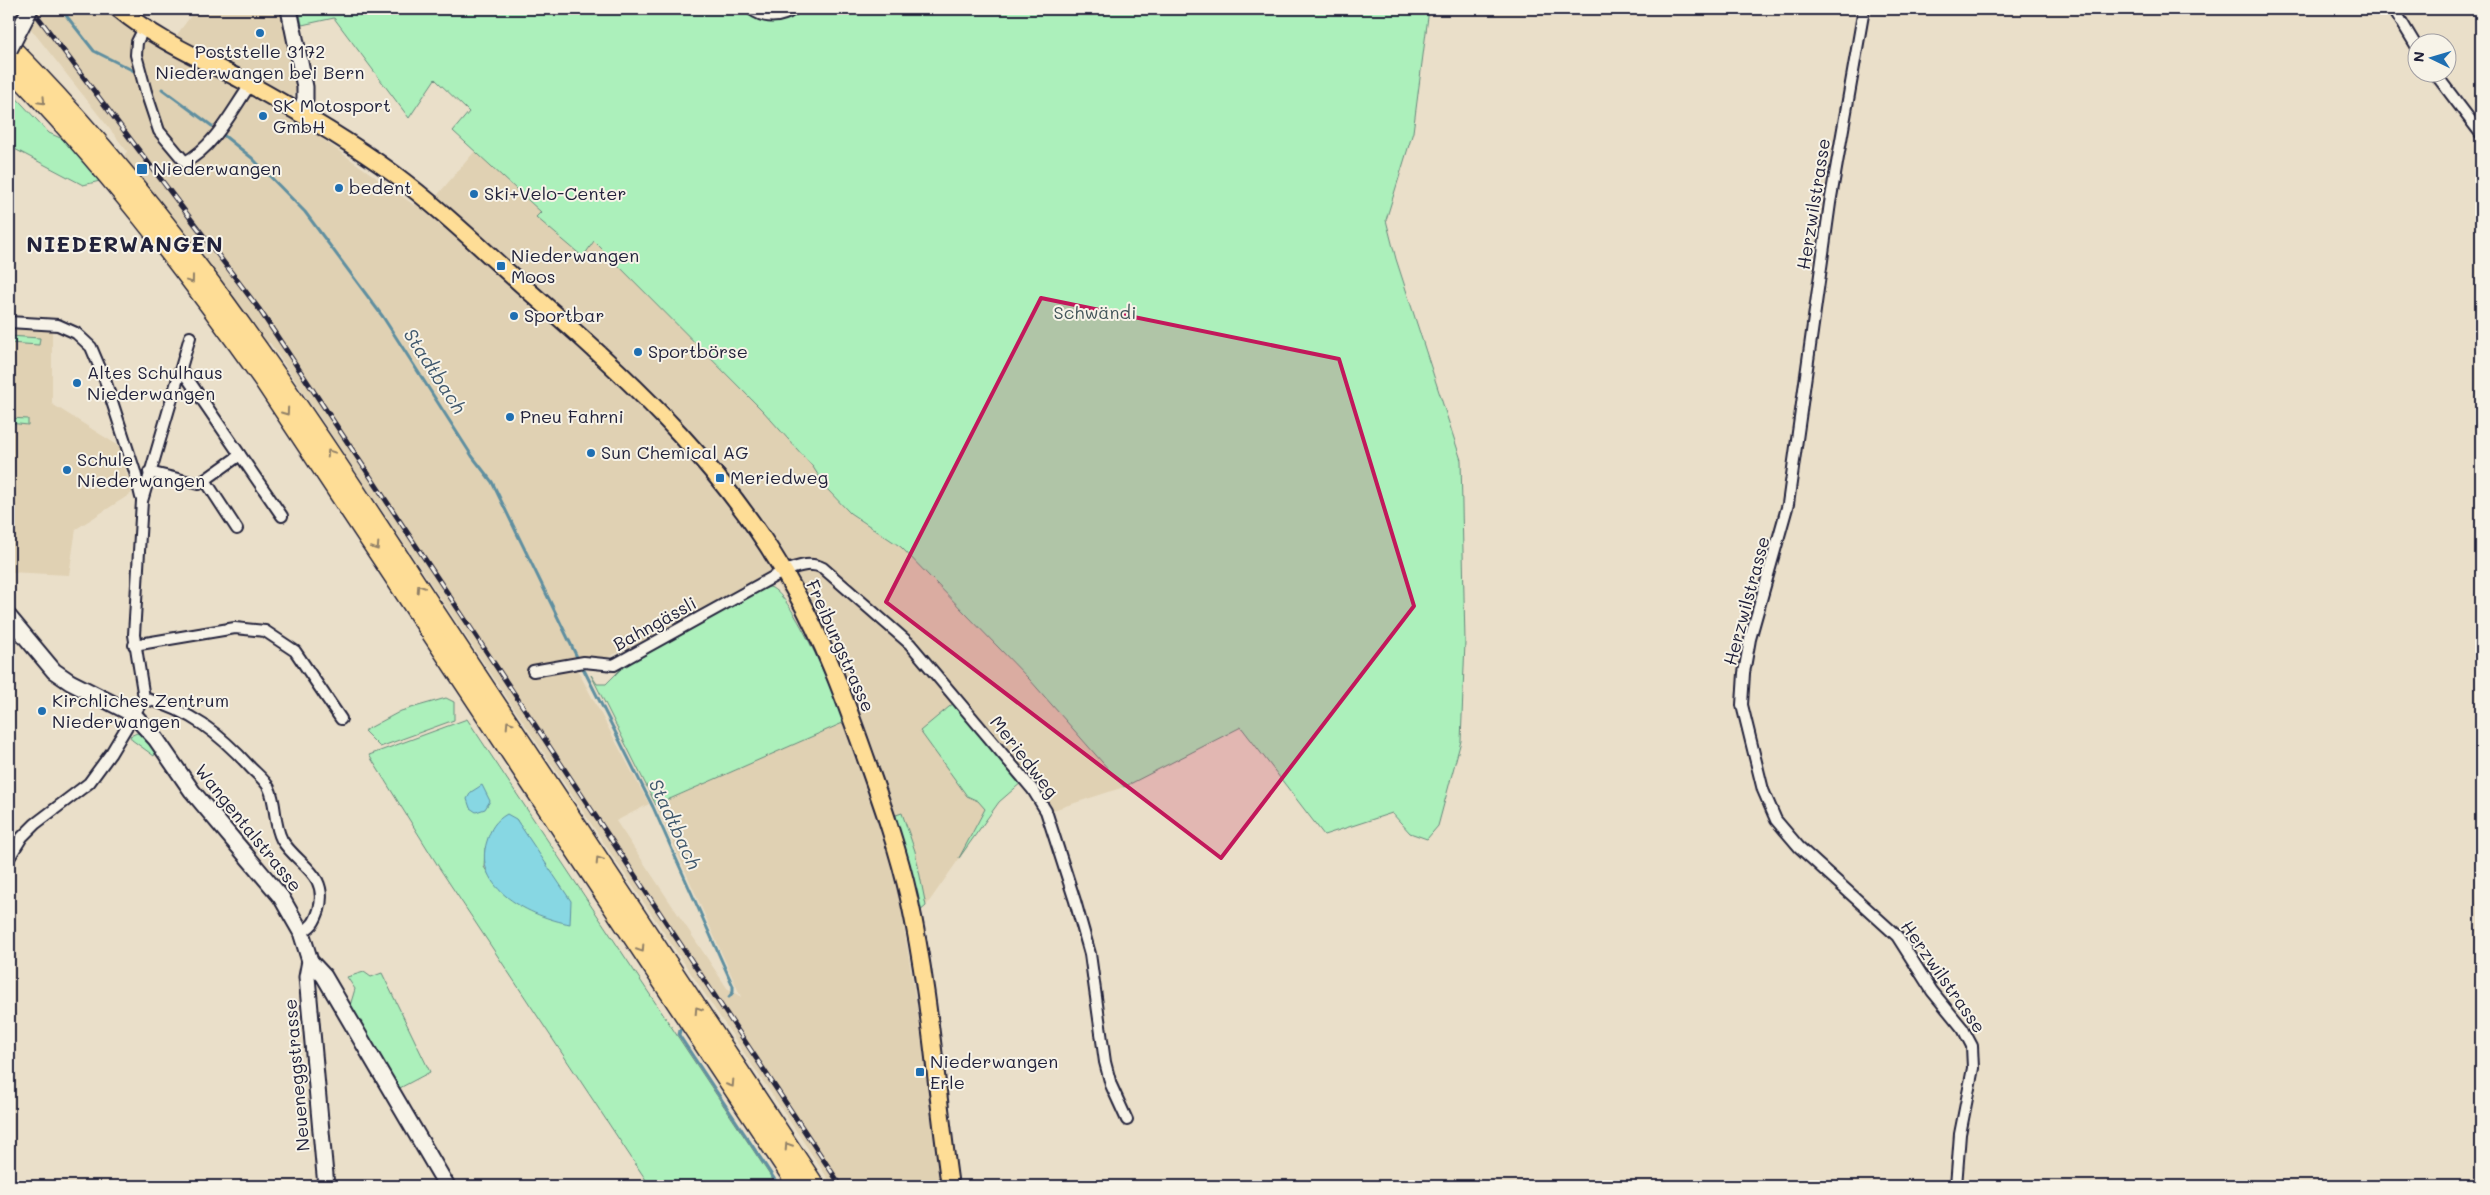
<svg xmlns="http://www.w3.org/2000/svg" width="2490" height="1195" font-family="Mali,sans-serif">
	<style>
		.built { fill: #e0d1b3; fill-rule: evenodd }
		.green { fill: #acf0bb; stroke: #67897b; fill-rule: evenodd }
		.water { fill: #87d7e3; stroke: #5f8fa0 }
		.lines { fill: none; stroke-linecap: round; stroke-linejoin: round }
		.stream { stroke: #5f8fa0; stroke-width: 3 }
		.street-casing { stroke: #22223b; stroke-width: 14 }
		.secondary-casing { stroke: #22223b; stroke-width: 19 }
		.primary-casing { stroke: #22223b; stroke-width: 20 }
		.highway-casing { stroke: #22223b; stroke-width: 22 }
		.street { stroke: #f7f3e8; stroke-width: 10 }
		.secondary { stroke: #f7f3e8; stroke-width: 15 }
		.primary { stroke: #fedd96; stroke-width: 16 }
		.highway { stroke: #fedd96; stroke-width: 19 }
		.rail-casing { stroke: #22223b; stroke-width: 5 }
		.rail { stroke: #f7f3e8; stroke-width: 3; stroke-dasharray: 9; stroke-linecap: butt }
		.secondary-bridge-casing { stroke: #22223b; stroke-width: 19; stroke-linecap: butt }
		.secondary-bridge { stroke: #f7f3e8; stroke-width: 15 }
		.oneway { stroke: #908068 }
		.marked { fill: #c2185b; fill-opacity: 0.2; stroke: #c2185b; stroke-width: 4; stroke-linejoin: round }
		.poi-dot { fill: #1f6fb2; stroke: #f7f3e8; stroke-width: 2 }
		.labels { text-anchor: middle; stroke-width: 4; stroke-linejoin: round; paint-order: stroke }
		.poi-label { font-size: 18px; fill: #22223b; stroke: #f7f3e8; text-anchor: start }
		.street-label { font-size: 18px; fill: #22223b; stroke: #f7f3e8 }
		.park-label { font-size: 18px; fill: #44565b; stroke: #f7f3e8 }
		.water-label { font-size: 19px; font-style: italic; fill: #40586d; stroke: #f7f3e8 }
		.district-label { font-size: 22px; font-weight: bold; letter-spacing: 1px; fill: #22223b; stroke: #f7f3e8 }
	</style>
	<rect width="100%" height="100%" fill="#eadfc9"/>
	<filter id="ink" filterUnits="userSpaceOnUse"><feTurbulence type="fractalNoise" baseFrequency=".02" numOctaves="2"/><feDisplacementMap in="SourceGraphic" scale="10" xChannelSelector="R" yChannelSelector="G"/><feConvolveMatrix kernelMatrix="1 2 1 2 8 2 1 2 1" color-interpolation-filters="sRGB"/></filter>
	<g filter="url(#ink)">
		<!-- built -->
		<g class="built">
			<path d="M20 9H130L170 44 196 9H283L299 85 285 112 414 205 435 198 475 151 541 212 537 217 583 257 594 240 763 411 813 467 827 489 850 513 901 547 1030 680 1124 787 1041 814 1022 782 999 802 926 906 904 927 946 1186H833L270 343H266L209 265 123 158 127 151 31 29ZM774 580 817 647 847 721 656 805 741 997 727 988 616 821 649 804 578 671Z"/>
			<path d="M9 329H52V404L119 446 132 493 76 529 69 575 9 572Z"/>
		</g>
		<!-- green -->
		<g class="green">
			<path d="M299 9H1429L1413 132 1386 220 1396 259 1461 460 1465 642 1461 741 1438 826 1427 839 1410 833 1392 813 1324 835 1241 727 1124 787 1030 680 901 547 850 513 827 489 813 467 763 411 594 241 583 257 536 217 541 212 453 131 469 112 435 79 409 118 334 18 302 25Z"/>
			<path d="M9 90 49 133 65 140 100 181 83 185 9 146Z"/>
			<path d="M9 336 40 338 39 345 9 343Z"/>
			<path d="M9 418 28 419V425L9 423Z"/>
			<path d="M770 587C794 596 834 696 845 722L656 805 591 675 597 684H606L627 663 761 589Z"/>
			<path d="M446 698 454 702V720L380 747 364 731 401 711Z"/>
			<path d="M955 702 1022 782 999 802 959 858 985 809 978 801 967 796 920 731Z"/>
			<path d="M467 719 777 1186H650L440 869 369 755ZM516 819 528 839 497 887 484 867 485 848Z"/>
			<path d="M137 733 144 736 156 752 154 756 132 740 130 736Z"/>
			<path d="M902 813 915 851 926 906 919 912 907 855 896 822V815Z"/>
			<path d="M364 972 371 977 382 973 430 1072 396 1090 349 1009 355 989 347 977Z"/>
		</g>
		<!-- water -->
		<g class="water">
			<path d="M482 785 490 801 485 809 476 812 470 808 467 799 471 792Z"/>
			<path d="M507 814 516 819 571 901 570 924C532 917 471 889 487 841 491 828 495 821 507 814Z"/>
		</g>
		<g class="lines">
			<!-- stream -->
			<g class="stream">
				<path d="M61 9 94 51 136 72"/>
				<path d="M162 89 212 126"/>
				<path d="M222 134 252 158 305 212 383 317 472 456 492 482 577 657"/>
				<path d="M582 666 653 807 733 986V992L729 997"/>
				<path d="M680 1030 679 1035 779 1186"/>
			</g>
			<defs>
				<g id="street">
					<path d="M751 9C764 19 780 19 794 9"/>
					<path d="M1864 9 1830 203 1788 504 1750 639 1744 673 1742 705 1763 790 1776 820 1799 847 1897 936 1932 991 1963 1029 1972 1046 1973 1068 1960 1134 1956 1186"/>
					<path d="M2394 9 2418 49"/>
					<path d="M144 28 137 42 136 55 146 92 159 131 185 162C214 147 232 111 250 85"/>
					<path d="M2434 72 2481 134"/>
					<path d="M9 322 58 325 76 333 91 347 105 380 135 472 141 497"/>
					<path d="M181 369 282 516"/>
					<path d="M149 472 199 484 205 480 237 529"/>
					<path d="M205 480 240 455"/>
					<path d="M134 645 235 628 265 631 295 651 341 719"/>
					<path d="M533 671 584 662 614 665 784 571C797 567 809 561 823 568L910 644 1033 790 1046 811 1075 901 1090 954 1105 1062 1111 1085 1127 1120"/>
					<path d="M144 698C191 711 219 733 251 768 257 774 266 781 269 788 277 804 273 824 282 840 298 866 329 873 319 910 315 922 312 927 301 932"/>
					<path d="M9 858 22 837 35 824 89 783 111 753 144 698 134 635 142 501 190 337"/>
				</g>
				<g id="secondary">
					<path d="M289 9 305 87V99L300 114"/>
					<path d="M9 617 54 671 70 682 133 714 156 739 192 791 281 897 301 932 310 961 324 976 447 1186"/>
					<path d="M310 961 307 977 326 1186"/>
				</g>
				<path id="primary" d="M119 9C155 39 197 57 238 78 291 107 345 138 394 174 445 212 491 258 539 300 637 385 731 475 795 591 824 642 844 697 864 753 881 801 898 848 909 898 930 994 936 1090 950 1186"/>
				<g id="highway">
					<path d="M9 46C175 213 302 410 431 606 559 799 687 993 815 1186"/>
					<path d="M9 66C103 162 185 269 263 379L798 1186"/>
				</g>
			</defs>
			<!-- street casing -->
			<use href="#street" class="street-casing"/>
			<!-- secondary casing -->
			<use href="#secondary" class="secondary-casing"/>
			<!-- primary casing -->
			<use href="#primary" class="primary-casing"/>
			<!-- highway casing -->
			<use href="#highway" class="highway-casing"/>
			<!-- street -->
			<use href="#street" class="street"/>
			<!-- secondary -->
			<use href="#secondary" class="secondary"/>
			<!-- primary -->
			<use href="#primary" class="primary"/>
			<!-- highway -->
			<use href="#highway" class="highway"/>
			<defs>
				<path id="rail" d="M32 9 259 309 841 1186"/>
			</defs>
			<!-- rail casing -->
			<use href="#rail" class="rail-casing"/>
			<!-- rail -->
			<use href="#rail" class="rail"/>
			<defs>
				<path id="secondary-bridge" d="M9 50 30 9"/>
			</defs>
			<!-- secondary-bridge casing -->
			<use href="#secondary-bridge" class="secondary-bridge-casing"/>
			<!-- secondary-bridge -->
			<use href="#secondary-bridge" class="secondary-bridge"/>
		</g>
		<!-- one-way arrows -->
		<defs><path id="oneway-chevron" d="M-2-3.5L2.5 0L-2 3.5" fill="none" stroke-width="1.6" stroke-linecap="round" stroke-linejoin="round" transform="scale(1.25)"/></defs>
		<g class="oneway">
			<use href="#oneway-chevron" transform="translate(42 101) rotate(47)"/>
			<use href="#oneway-chevron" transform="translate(191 280) rotate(53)"/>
			<use href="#oneway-chevron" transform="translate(286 412) rotate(55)"/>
			<use href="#oneway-chevron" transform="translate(330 453) rotate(-124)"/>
			<use href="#oneway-chevron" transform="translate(376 547) rotate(57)"/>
			<use href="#oneway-chevron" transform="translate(420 588) rotate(-123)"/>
			<use href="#oneway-chevron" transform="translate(509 724) rotate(-123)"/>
			<use href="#oneway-chevron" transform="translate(599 860) rotate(-123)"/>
			<use href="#oneway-chevron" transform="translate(641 949) rotate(57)"/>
			<use href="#oneway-chevron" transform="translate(698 1010) rotate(-123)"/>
			<use href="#oneway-chevron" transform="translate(731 1084) rotate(57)"/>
			<use href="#oneway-chevron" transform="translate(788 1146) rotate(-123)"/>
		</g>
	</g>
	<!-- marked area -->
	<path class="marked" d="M1041 298 1339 359 1414 606 1221 858 886 602Z"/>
	<!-- markers -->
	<g class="poi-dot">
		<circle cx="260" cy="33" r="5"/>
		<circle cx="263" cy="116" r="5"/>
		<rect x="136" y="163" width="12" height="12" rx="2.5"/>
		<circle cx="339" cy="188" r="5"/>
		<circle cx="474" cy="194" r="5"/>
		<rect x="496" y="261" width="10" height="10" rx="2.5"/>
		<circle cx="514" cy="316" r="5"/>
		<circle cx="638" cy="352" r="5"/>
		<circle cx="77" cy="383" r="5"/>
		<circle cx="510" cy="417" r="5"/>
		<circle cx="591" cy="453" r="5"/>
		<circle cx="67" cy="470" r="5"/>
		<rect x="715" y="473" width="10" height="10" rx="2.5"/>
		<circle cx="42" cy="711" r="5"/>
		<rect x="915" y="1067" width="10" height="10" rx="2.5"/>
	</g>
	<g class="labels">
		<!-- poi labels -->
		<g class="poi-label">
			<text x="260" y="58" text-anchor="middle">Poststelle 3172<tspan x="260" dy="21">Niederwangen bei Bern</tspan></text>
			<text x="273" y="112">SK Motosport<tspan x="273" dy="21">GmbH</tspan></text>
			<text x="153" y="175">Niederwangen</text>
			<text x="349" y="194">bedent</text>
			<text x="484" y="200">Ski+Velo-Center</text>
			<text x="511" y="262">Niederwangen<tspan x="511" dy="21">Moos</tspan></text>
			<text x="524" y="322">Sportbar</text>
			<text x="648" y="358">Sportbörse</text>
			<text x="87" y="379">Altes Schulhaus<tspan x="87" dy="21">Niederwangen</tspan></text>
			<text x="520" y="423">Pneu Fahrni</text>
			<text x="601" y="459">Sun Chemical AG</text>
			<text x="77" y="466">Schule<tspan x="77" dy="21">Niederwangen</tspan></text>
			<text x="730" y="484">Meriedweg</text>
			<text x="52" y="707">Kirchliches Zentrum<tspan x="52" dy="21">Niederwangen</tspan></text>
			<text x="930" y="1068">Niederwangen<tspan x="930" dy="21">Erle</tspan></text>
		</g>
		<!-- street labels -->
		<g class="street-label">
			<text transform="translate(1814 204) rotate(-81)" y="6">Herzwilstrasse</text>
			<text transform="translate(1747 601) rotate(-75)" y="6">Herzwilstrasse</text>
			<text transform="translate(655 624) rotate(-29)" y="6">Bahngässli</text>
			<text transform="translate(840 646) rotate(66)" y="6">Freiburgstrasse</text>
			<text transform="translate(1024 757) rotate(52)" y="6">Meriedweg</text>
			<text transform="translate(248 828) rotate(51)" y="6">Wangentalstrasse</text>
			<text transform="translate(1943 977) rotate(55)" y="6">Herzwilstrasse</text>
			<text transform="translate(297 1075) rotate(-95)" y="6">Neueneggstrasse</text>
		</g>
		<!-- park labels -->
		<g class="park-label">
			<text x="1095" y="319">Schwändi</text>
		</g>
		<!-- water labels -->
		<g class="water-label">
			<text transform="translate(435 371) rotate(57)" y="7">Stadtbach</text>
			<text transform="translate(675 824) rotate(65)" y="7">Stadtbach</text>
		</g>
		<!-- district labels -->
		<g class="district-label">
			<text x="125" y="252">NIEDERWANGEN</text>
		</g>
	</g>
	<!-- margin -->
	<rect width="2490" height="1195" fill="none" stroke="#f7f3e8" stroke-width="30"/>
	<rect x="15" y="15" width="2460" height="1165" fill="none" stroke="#22223b" stroke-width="2" filter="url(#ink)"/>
	<!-- north arrow -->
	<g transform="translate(2432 58) rotate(275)"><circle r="24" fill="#f7f3e8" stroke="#a29fa3"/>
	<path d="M0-4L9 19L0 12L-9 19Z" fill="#1f6fb2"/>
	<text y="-8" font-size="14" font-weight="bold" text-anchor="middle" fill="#22223b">N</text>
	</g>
</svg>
